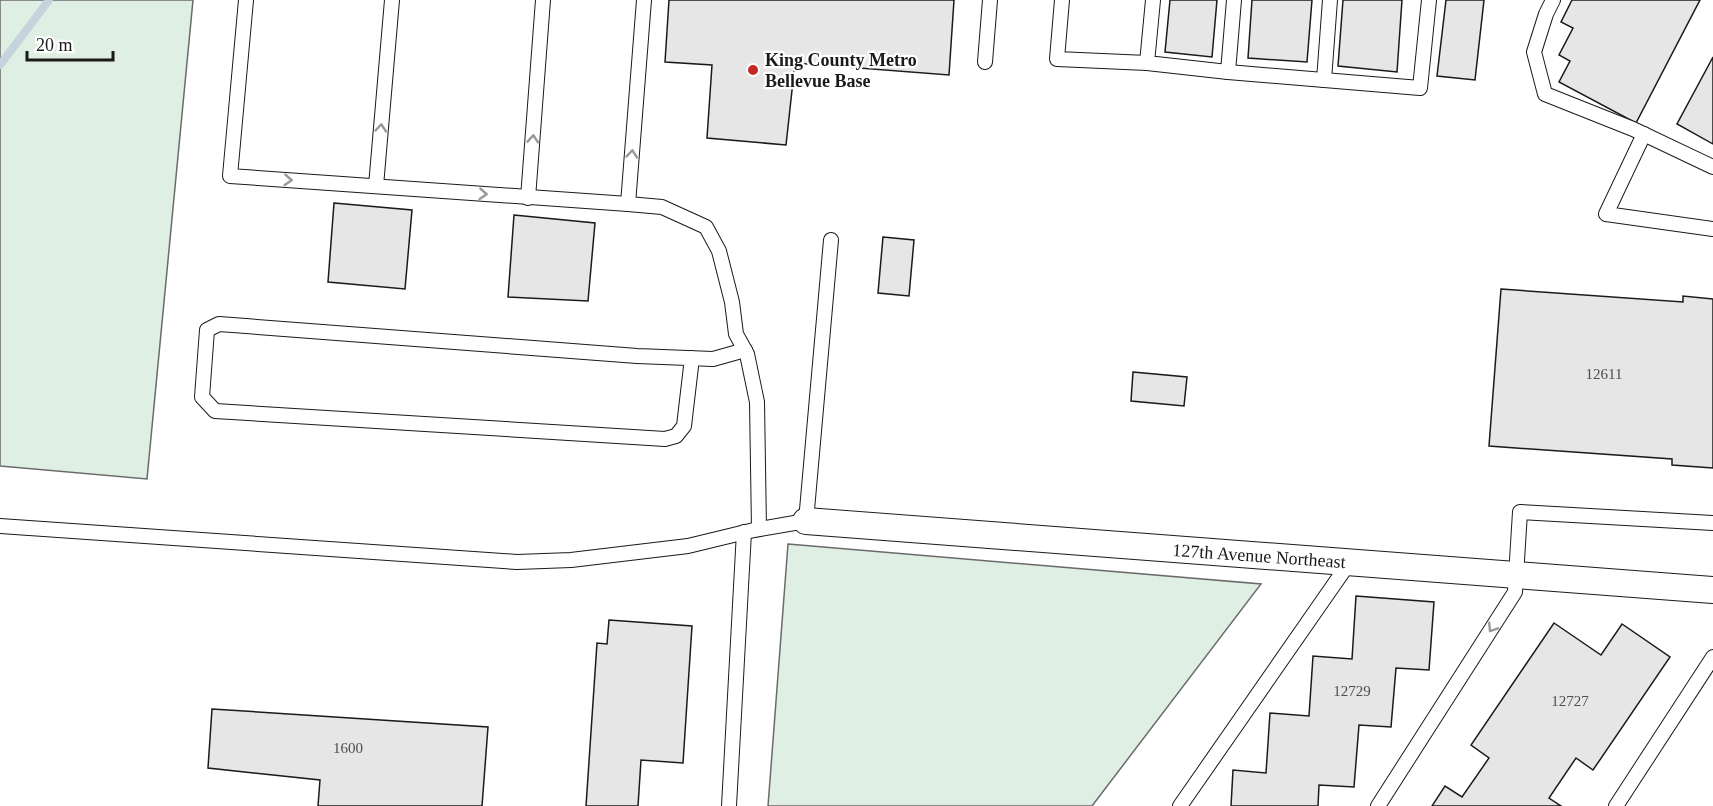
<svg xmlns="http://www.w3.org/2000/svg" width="1713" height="806" font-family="Georgia,serif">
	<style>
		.green { fill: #e0efe3; stroke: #6a6a6a; stroke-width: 1.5 }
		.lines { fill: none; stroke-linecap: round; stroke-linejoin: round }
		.stream { stroke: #c6d2dc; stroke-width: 8 }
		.building { fill: #e6e6e6; stroke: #1a1a1a; stroke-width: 1.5 }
		.service-casing { stroke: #1a1a1a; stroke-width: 16 }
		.minor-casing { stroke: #1a1a1a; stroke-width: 28 }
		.service { stroke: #fff; stroke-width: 14 }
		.minor { stroke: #fff; stroke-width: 26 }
		.oneway { stroke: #989898 }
		.poi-dot { fill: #c62828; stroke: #fff; stroke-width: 2 }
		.labels { text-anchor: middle; stroke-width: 4.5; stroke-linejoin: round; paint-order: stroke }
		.number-label { font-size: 15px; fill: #4d4d4d }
		.poi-label { font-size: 18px; font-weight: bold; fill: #1a1a1a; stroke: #fff; text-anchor: start }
		.street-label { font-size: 18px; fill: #1a1a1a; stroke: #fff }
	</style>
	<rect width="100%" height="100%" fill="#fff"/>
	<!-- green -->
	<g class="green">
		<path d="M0 0H193L147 479 0 466Z"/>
		<path d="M788 544 1261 584 1092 806H768Z"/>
	</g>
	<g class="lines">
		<!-- stream -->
		<path class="stream" d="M0 65 49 0"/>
	</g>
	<!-- building -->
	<g class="building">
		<path d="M669 0H954L949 75 795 63 786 145 707 138 712 65 665 62Z"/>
		<path d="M1170 0H1217L1212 57 1165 52Z"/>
		<path d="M1252 0H1312L1307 62 1248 58Z"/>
		<path d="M1343 0H1402L1397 72 1338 66Z"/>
		<path d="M1446 0H1484L1475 80 1437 76Z"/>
		<path d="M1572 0H1700L1636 123 1559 82 1570 61 1559 55 1573 28 1561 22Z"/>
		<path d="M1713 57V144L1677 124Z"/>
		<path d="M334 203 412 210 405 289 328 282Z"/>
		<path d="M514 215 595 223 588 301 508 297Z"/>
		<path d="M883 237 914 240 909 296 878 293Z"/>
		<path d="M1501 289 1683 302V296L1713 299V468L1672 465V459L1489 446Z"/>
		<path d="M1133 372 1187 377 1184 406 1131 401Z"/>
		<path d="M1356 596 1434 602 1429 670 1396 668 1391 727 1359 725 1354 787 1319 785 1318 806H1231L1233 770 1266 773 1270 713 1309 716 1313 656 1352 659Z"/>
		<path d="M609 620 692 626 683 763 641 760 638 806H586L597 643 607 644Z"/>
		<path d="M1554 623 1601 655 1622 624 1670 657 1593 770 1576 758 1549 798 1561 806H1432L1445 786 1462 797 1489 758 1471 745Z"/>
		<path d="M212 709 488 727 482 806H318L320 780 208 768Z"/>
	</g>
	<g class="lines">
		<defs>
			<g id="service">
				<path d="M246 0 230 176 628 204 644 0"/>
				<path d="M1062 0 1057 59 1147 63"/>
				<path d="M1153 0 1147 63 1228 72"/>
				<path d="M1234 0 1228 72 1420 88 1429 0"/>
				<path d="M1553 0 1546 14 1534 52 1545 94 1633 129 1713 167"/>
				<path d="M985 62 990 0"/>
				<path d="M1324 80 1330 0"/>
				<path d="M1644 134 1606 214 1713 229"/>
				<path d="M376 186 392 0"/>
				<path d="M528 198 543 0"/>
				<path d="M628 204 662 207 706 227 719 251 732 302 736 334 747 354 757 402 759 529"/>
				<path d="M692 358 684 426 676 436 665 439 215 411 202 397 207 330 219 324 637 356 713 359 745 350"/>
				<path d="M0 526 517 562 571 560 688 546 754 530 806 521 831 240"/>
				<path d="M729 806 744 532"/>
				<path d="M1180 806 1349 563"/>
				<path d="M1378 806 1515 592 1520 512 1713 523"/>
				<path d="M1616 806 1713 657"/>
			</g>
			<path id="minor" d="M806 521 1713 590"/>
		</defs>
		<!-- service casing -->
		<use href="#service" class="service-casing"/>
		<!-- minor casing -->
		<use href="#minor" class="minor-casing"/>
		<!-- service -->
		<use href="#service" class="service"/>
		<!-- minor -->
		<use href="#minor" class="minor"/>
	</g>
	<!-- one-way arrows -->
	<defs><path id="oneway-chevron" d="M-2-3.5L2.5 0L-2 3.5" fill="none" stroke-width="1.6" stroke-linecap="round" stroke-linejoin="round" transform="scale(1.5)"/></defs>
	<g class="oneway">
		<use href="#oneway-chevron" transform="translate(381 128) rotate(-85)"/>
		<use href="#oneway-chevron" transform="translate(533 139) rotate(-86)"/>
		<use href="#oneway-chevron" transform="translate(632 154) rotate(-85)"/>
		<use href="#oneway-chevron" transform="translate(288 180) rotate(4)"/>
		<use href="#oneway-chevron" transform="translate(483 194) rotate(4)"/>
		<use href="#oneway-chevron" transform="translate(1492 628) rotate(123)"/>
	</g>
	<!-- markers -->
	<circle class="poi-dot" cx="753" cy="70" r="6"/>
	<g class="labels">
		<!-- number labels -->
		<g class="number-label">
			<text x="1604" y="379">12611</text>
			<text x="1352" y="696">12729</text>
			<text x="1570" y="706">12727</text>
			<text x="348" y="753">1600</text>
		</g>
		<!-- poi labels -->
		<g class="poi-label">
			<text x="765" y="66">King County Metro<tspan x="765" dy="21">Bellevue Base</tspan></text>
		</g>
		<!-- street labels -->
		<g class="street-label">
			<text transform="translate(1259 556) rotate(4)" y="6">127th Avenue Northeast</text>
		</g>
	</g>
	<!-- scale -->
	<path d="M27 51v9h86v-9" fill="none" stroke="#1a1a1a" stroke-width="3"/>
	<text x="36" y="51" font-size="18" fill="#1a1a1a" stroke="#ffffff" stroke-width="4.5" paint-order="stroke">20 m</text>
</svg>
